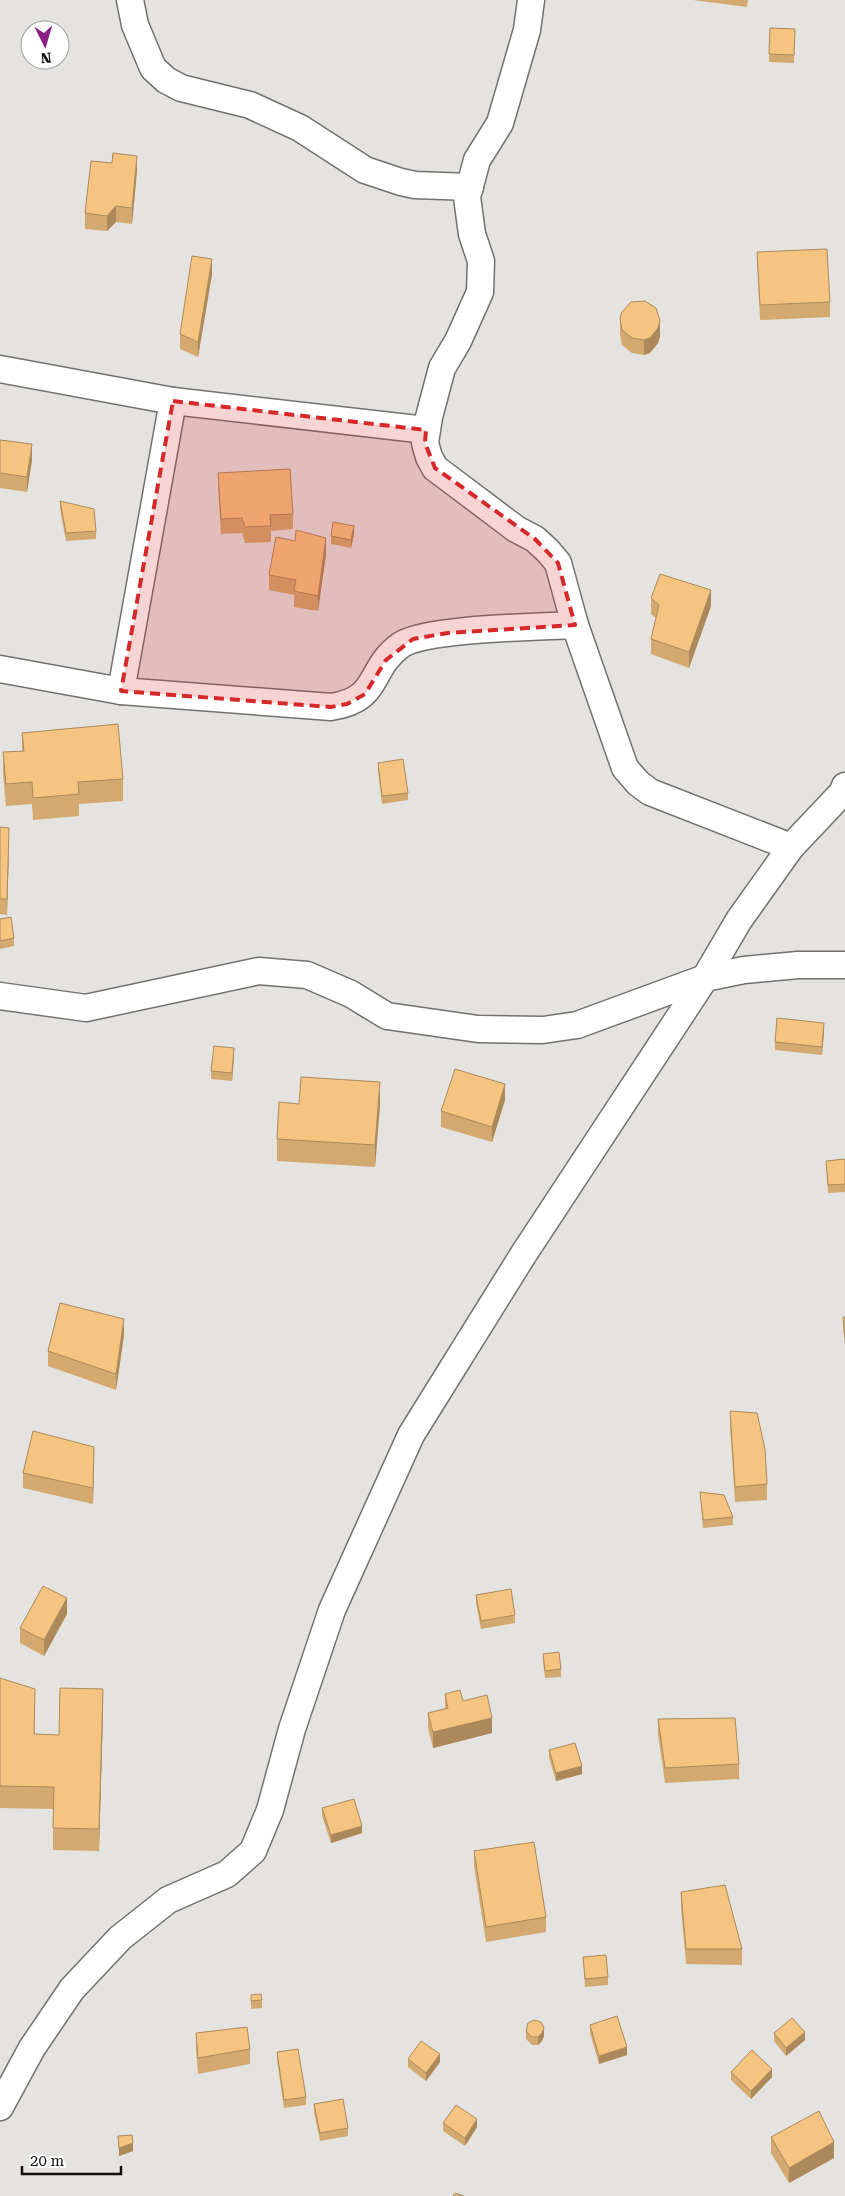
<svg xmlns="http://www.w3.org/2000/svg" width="845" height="2196" font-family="'Roboto Serif',serif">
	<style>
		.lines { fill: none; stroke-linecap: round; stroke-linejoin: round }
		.street-casing { stroke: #73716f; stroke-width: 29 }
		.street { stroke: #fff; stroke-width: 26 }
		.wall { fill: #d3a96f }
		.shaded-wall { fill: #ac895a }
		.building { fill: #f5c481; stroke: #ac895a }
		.marked { fill: #d62828; fill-opacity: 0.2; stroke: #d62828; stroke-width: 4; stroke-dasharray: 10 6; stroke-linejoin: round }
	</style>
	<rect width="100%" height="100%" fill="#e4e3e0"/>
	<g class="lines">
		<defs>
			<g id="street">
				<path d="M130 0 135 25 153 68 166 80 181 88 250 105 300 128 365 170 401 182 415 185 470 187"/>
				<path d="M531 0 527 30 500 123 477 160 467 197 472 234 481 261 480 292 458 341 442 368 429 417 425 443 429 457 435 468 516 529 535 539 548 551 558 563 575 625 625 768 638 783 650 792 791 847"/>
				<path d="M0 369 173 401 426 430"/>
				<path d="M0 669 121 691 331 707C382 699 367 669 401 645 426 628 540 627 575 625"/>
				<path d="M121 691 173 401"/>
				<path d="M0 996 86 1008 259 971 307 975 351 994 387 1016 478 1029 543 1030 577 1025 705 978 744 970 798 965H845"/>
				<path d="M0 2107 32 2048 72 1989 120 1938 168 1900 227 1874 253 1851 270 1810 292 1729 332 1610 411 1435 523 1255 705 978 739 920 791 847 842 793 845 786"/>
			</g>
		</defs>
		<!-- street casing -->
		<use href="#street" class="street-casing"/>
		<!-- street -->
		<use href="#street" class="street"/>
	</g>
	<!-- wall -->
	<g class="wall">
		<path d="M693 0H748L747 7Z"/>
		<path d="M770 28 795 29 794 63 769 62Z"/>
		<path d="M137 171 132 224 116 222 107 231 85 229V213Z"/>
		<path d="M757 252 830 302V317L760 320Z"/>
		<path d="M212 274 198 357 180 349V334Z"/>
		<path d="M620 318 660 336 658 343 650 353 644 355 632 353 622 345 620 334Z"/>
		<path d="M0 440 32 460 27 492 0 488Z"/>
		<path d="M218 473 293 514V529L271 531V542L245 543 242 533 221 534 218 488Z"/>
		<path d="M60 501 96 531V539L66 541 60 509Z"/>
		<path d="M354 534 351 548 331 544V536Z"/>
		<path d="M326 554 318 611 294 607V595L269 590V575Z"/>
		<path d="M651 598 711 606 689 668 651 654V639L656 618 651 614Z"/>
		<path d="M22 733 123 779V801L79 804V816L33 820 32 804 6 806 3 774V752L22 751Z"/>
		<path d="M378 763 408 793V800L382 804 378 771Z"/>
		<path d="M0 827 9 843 7 915 0 914Z"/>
		<path d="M0 919 14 938V946L0 949Z"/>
		<path d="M824 1031 822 1055 775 1050V1042Z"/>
		<path d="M234 1056 232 1081 211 1079V1071Z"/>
		<path d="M505 1100 492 1142 441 1127V1111Z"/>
		<path d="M380 1104 375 1167 277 1161V1139Z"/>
		<path d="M845 1159V1192L828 1193 826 1161Z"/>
		<path d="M843 1317H845V1346L843 1325Z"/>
		<path d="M124 1335 116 1390 48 1366V1351Z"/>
		<path d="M730 1411 767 1484V1500L735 1502 730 1426Z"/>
		<path d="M94 1462 93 1504 23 1488V1473Z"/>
		<path d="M700 1492 733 1517V1525L703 1528Z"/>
		<path d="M476 1595 515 1615V1623L481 1629 476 1603Z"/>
		<path d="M67 1614 44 1656 20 1643V1628Z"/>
		<path d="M543 1654 561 1669V1677L545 1678 543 1662Z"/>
		<path d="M0 1678 35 1710 34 1734 59 1735 103 1711 99 1851 53 1850V1809L0 1808Z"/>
		<path d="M445 1694 463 1701 492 1733 433 1748 428 1728V1713L445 1709Z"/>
		<path d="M658 1719 739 1764V1779L665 1783 658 1734Z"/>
		<path d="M549 1750 582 1774 556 1781 549 1758Z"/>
		<path d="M322 1808 362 1833 331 1843 322 1816Z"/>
		<path d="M474 1851 546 1917V1932L486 1942 474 1866Z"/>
		<path d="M681 1892 742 1949V1965L686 1964 681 1907Z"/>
		<path d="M583 1957 608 1977V1985L585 1987Z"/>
		<path d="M251 1995 262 2000V2008L251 2009Z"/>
		<path d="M590 2025 627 2055 599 2064 590 2033Z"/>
		<path d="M526 2031 544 2036 542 2041 538 2045H532L526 2039Z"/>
		<path d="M196 2033 250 2049V2064L198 2074 196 2048Z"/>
		<path d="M774 2033 805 2040 786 2056 774 2041Z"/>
		<path d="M277 2052 306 2097V2105L284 2108 277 2060Z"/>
		<path d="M408 2059 440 2062 426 2081 408 2067Z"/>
		<path d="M731 2072 772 2077 751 2099 731 2080Z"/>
		<path d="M314 2104 348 2128V2136L320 2141 314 2112Z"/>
		<path d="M443 2123 477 2127 465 2146 443 2131Z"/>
		<path d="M118 2136 133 2151 119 2156Z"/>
		<path d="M771 2137 834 2158 789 2183 771 2153Z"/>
	</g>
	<!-- shaded-wall -->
	<g class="shaded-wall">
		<path d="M137 156V171L132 224V208Z"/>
		<path d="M116 206V222L107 231V216Z"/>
		<path d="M212 259V274L198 357V342Z"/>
		<path d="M660 321V336L658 343 650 353 644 355V340Z"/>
		<path d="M32 444V460L27 492V477Z"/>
		<path d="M354 526V534L351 548V540Z"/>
		<path d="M326 538V554L318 611V596Z"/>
		<path d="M711 590V606L689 668V652Z"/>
		<path d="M9 828V843L7 915V899Z"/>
		<path d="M824 1023V1031L822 1055V1047Z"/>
		<path d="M234 1048V1056L232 1081V1073Z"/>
		<path d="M380 1082V1104L375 1167V1145Z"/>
		<path d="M505 1084V1100L492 1142V1127Z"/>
		<path d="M124 1319V1335L116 1390V1374Z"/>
		<path d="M94 1447V1462L93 1504V1488Z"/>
		<path d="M67 1598V1614L44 1656V1640Z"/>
		<path d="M35 1689V1710L34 1756V1734Z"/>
		<path d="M103 1689V1711L99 1851V1829Z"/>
		<path d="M492 1718V1733L433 1748V1732Z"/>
		<path d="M582 1766V1774L556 1781V1773Z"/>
		<path d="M362 1826V1833L331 1843V1835Z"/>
		<path d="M544 2028V2036L542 2041 538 2045V2037Z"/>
		<path d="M805 2032V2040L786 2056V2048Z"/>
		<path d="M627 2047V2055L599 2064V2056Z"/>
		<path d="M440 2054V2062L426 2081V2073Z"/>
		<path d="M772 2069V2077L751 2099V2091Z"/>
		<path d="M477 2119V2127L465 2146V2138Z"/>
		<path d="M834 2142V2158L789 2183V2168Z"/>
		<path d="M133 2143V2151L119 2156V2148Z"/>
	</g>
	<!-- building -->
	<g class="building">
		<path d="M770 28 795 29 794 55 769 54Z"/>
		<path d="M113 153 137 156 132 208 116 206 107 216 85 213 91 161 112 163Z"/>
		<path d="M827 249 830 302 760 305 757 252Z"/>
		<path d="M192 256 212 259 198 342 180 334Z"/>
		<path d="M645 301 656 308 660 321 658 328 650 338 644 340 632 338 622 330 620 318 622 312 631 302Z"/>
		<path d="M0 440 32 444 27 477 0 473Z"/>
		<path d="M290 469 293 514 270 515 271 526 245 527 242 518 221 519 218 473Z"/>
		<path d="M60 501 94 509 96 531 66 533Z"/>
		<path d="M333 522 354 526 351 540 331 536Z"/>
		<path d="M296 530 326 538 318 596 294 591 296 580 269 575 276 537 295 541Z"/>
		<path d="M660 574 711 590 689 652 651 639 659 605 651 598Z"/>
		<path d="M118 724 123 779 78 782 79 794 33 798 32 782 6 784 3 752 24 751 22 733Z"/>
		<path d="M403 759 408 793 382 796 378 763Z"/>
		<path d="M0 827 9 828 7 899H0Z"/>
		<path d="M11 917 14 938 0 941V919Z"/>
		<path d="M777 1018 824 1023 822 1047 775 1042Z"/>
		<path d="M214 1046 234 1048 232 1073 211 1071Z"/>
		<path d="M455 1069 505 1084 492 1127 441 1111Z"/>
		<path d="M301 1077 380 1082 375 1145 277 1139 279 1102 299 1104Z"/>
		<path d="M845 1159V1184L828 1185 826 1161Z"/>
		<path d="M60 1303 124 1319 116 1374 48 1351Z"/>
		<path d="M843 1317H845V1338Z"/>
		<path d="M730 1411 757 1413 765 1449 767 1484 735 1487Z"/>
		<path d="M33 1431 94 1447 93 1488 23 1473Z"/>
		<path d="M700 1492 724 1495 733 1517 703 1520Z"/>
		<path d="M43 1586 67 1598 44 1640 20 1628Z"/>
		<path d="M511 1589 515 1615 481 1621 476 1595Z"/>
		<path d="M559 1652 561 1669 545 1671 543 1654Z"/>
		<path d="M0 1678 35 1689 34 1734 59 1735 60 1688 103 1689 99 1829 53 1828 54 1787 0 1786Z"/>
		<path d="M460 1690 463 1701 487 1695 492 1718 433 1732 428 1713 448 1708 445 1694Z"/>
		<path d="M735 1718 739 1764 665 1768 658 1719Z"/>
		<path d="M575 1743 582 1766 556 1773 549 1750Z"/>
		<path d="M354 1799 362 1826 331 1835 322 1808Z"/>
		<path d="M534 1842 546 1917 486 1927 474 1851Z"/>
		<path d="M725 1885 742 1949H686L681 1892Z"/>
		<path d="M606 1955 608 1977 585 1979 583 1957Z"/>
		<path d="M261 1994 262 2000 251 2001V1995Z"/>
		<path d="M617 2016 627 2047 599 2056 590 2025Z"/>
		<path d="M792 2018 805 2032 786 2048 774 2033Z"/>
		<path d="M534 2020 541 2022 544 2028 542 2033 538 2037H532L526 2031 528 2023Z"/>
		<path d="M247 2027 250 2049 198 2058 196 2033Z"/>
		<path d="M421 2041 440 2054 426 2073 408 2059Z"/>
		<path d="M298 2049 306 2097 284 2100 277 2052Z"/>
		<path d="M752 2050 772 2069 751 2091 731 2072Z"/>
		<path d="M343 2099 348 2128 320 2133 314 2104Z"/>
		<path d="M456 2105 477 2119 465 2138 443 2123Z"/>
		<path d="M819 2111 834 2142 789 2168 771 2137Z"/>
		<path d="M132 2135 133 2143 119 2148 118 2136Z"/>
		<path d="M455 2193 464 2196H453Z"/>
	</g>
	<!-- marked area -->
	<path class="marked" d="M173 401 426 430 425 443 435 468 535 539 558 563 575 625 448 633 413 639 386 660 365 694 347 704 331 707 121 691Z"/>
	<!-- north arrow -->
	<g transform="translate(45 45) rotate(175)"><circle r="24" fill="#ffffff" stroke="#9f9f9f"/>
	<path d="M0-4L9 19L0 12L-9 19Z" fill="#891e84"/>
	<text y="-8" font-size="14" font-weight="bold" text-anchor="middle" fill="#100f0e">N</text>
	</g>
	<!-- scale -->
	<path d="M22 2166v8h99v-8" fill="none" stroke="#100f0e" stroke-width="2.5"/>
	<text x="30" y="2166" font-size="15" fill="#100f0e" stroke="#ffffff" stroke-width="4" paint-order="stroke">20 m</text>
</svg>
